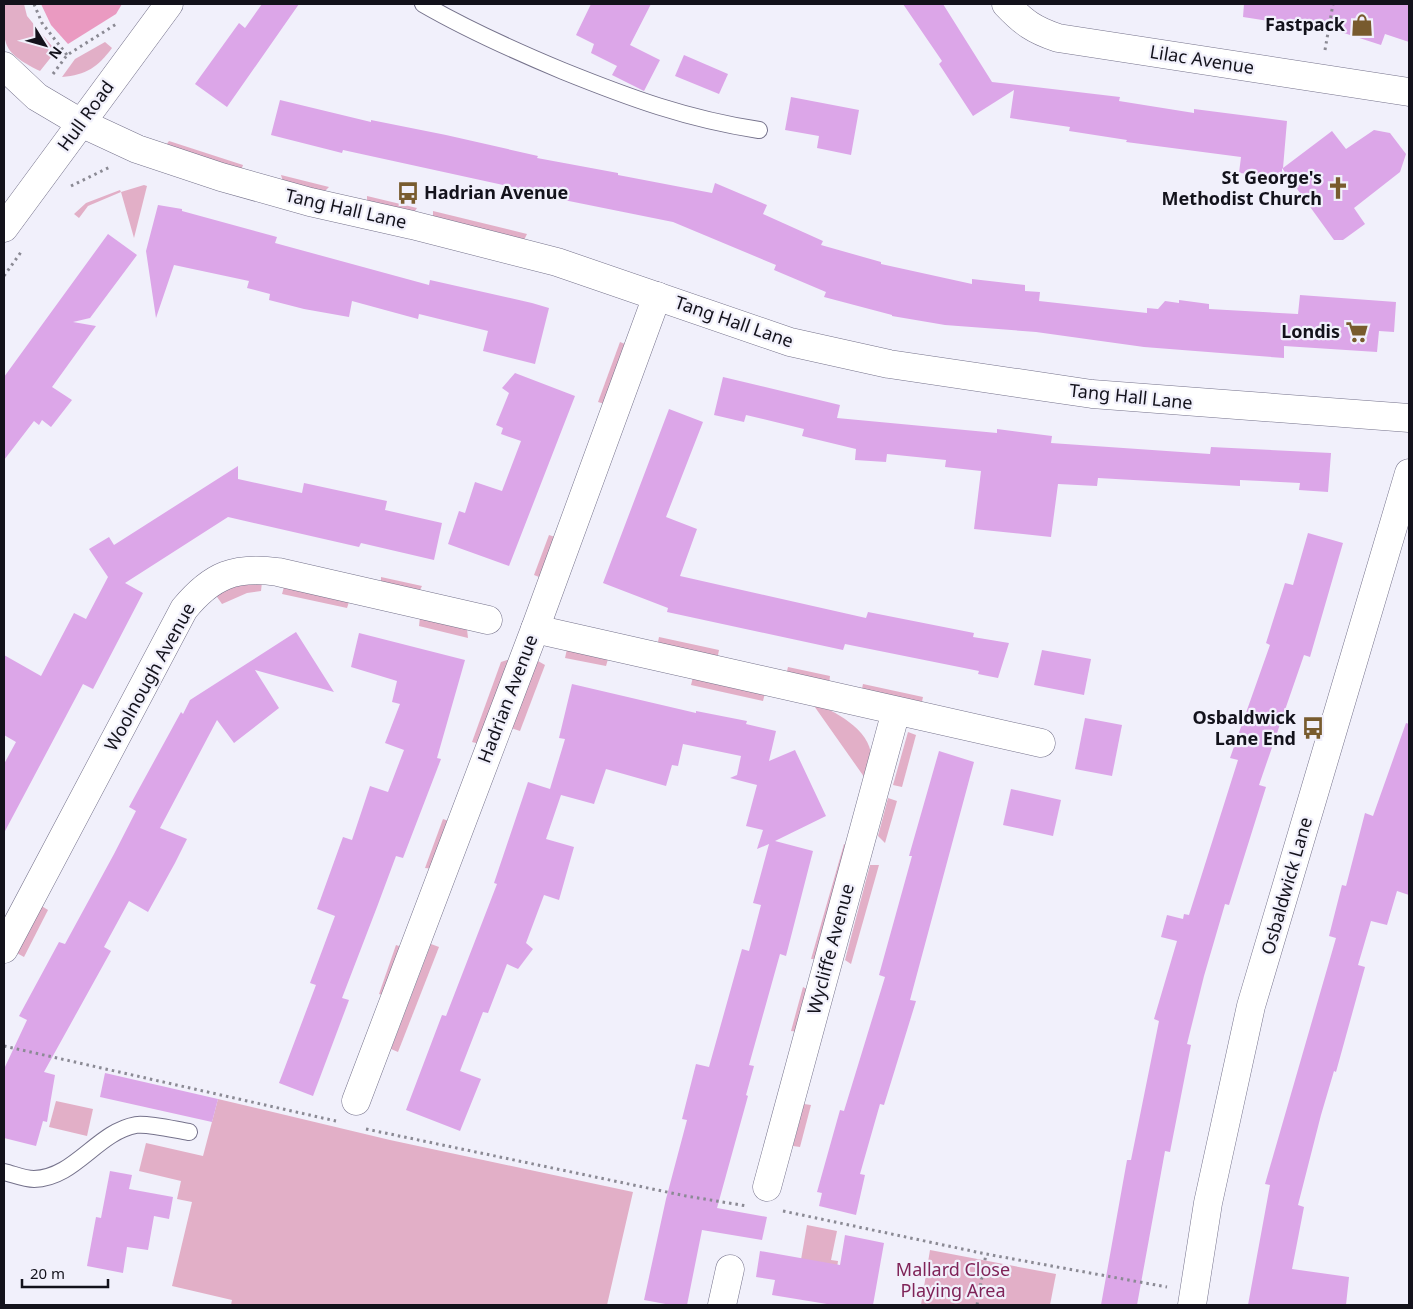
<svg xmlns="http://www.w3.org/2000/svg" width="1413" height="1309" font-family="'Noto Sans',sans-serif">
	<style>
		.green { fill: #e2afc7 }
		.forest { fill: #ea9ac1 }
		.building { fill: #dca6e8 }
		.lines { fill: none; stroke-linecap: round; stroke-linejoin: round }
		.service-casing { stroke: #75728b; stroke-width: 18 }
		.minor-casing { stroke: #75728b; stroke-width: 29 }
		.tertiary-casing { stroke: #75728b; stroke-width: 29 }
		.primary-casing { stroke: #75728b; stroke-width: 29 }
		.path { stroke: #8b8a94; stroke-width: 3; stroke-dasharray: 2.5 4; stroke-linecap: butt }
		.service { stroke: #fff; stroke-width: 16 }
		.minor { stroke: #fff; stroke-width: 28 }
		.tertiary { stroke: #fff; stroke-width: 28 }
		.primary { stroke: #fff; stroke-width: 28 }
		.labels { text-anchor: middle; stroke-width: 4.5; stroke-linejoin: round; paint-order: stroke }
		.poi-label { font-size: 18px; font-weight: bold; fill: #13121b; stroke: #f1f0fb; text-anchor: end }
		.street-label { font-size: 18px; fill: #13121b; stroke: #f1f0fb }
		.park-label { font-size: 18px; fill: #7f2358; stroke: #f1f0fb }
	</style>
	<rect width="100%" height="100%" fill="#f1f0fb"/>
	<!-- green -->
	<g class="green">
		<path d="M4 4H24L27 16 56 51 40 71C0 51 4 45 4 4Z"/>
		<path d="M105 42 112 48C98 67 86 75 62 77L75 59Z"/>
		<path d="M169 141 243 165 241 171 166 145Z"/>
		<path d="M281 175 329 187 323 193 283 182Z"/>
		<path d="M144 185 147 186 134 238 121 192 88 206 79 218 74 214 86 203 120 190 121 192Z"/>
		<path d="M367 196 417 208 413 214 367 204Z"/>
		<path d="M433 211 527 234 524 240 433 218Z"/>
		<path d="M620 342 630 346 608 405 598 402Z"/>
		<path d="M549 535 558 538 544 579 534 575Z"/>
		<path d="M381 577 422 586 418 594 381 586Z"/>
		<path d="M262 582 261 591 247 593 222 604 215 594 232 587Z"/>
		<path d="M284 587 349 602 347 608 282 594Z"/>
		<path d="M420 617 467 629 468 638 419 626Z"/>
		<path d="M659 637 719 650 717 660 657 647Z"/>
		<path d="M567 649 608 659 606 666 565 658Z"/>
		<path d="M510 659 480 744 472 742 501 662Z"/>
		<path d="M538 661 545 665 520 731 511 728Z"/>
		<path d="M788 667 830 676 829 684 786 675Z"/>
		<path d="M693 677 765 693 763 701 691 685Z"/>
		<path d="M863 684 923 697 921 706 861 693Z"/>
		<path d="M812 703C833 709 872 731 871 757 871 765 868 773 867 781Z"/>
		<path d="M908 732 916 735 902 787 893 785Z"/>
		<path d="M888 798 897 801 885 843 878 836Z"/>
		<path d="M443 819 452 822 435 869 425 868Z"/>
		<path d="M844 844 850 847 819 959H811Z"/>
		<path d="M870 865H879L851 964 845 960Z"/>
		<path d="M40 905 48 910 24 957 15 952Z"/>
		<path d="M431 944 439 947 398 1052 391 1049Z"/>
		<path d="M396 945 405 948 388 997 379 994Z"/>
		<path d="M803 987 811 991 799 1032 791 1031Z"/>
		<path d="M218 1099 390 1140 633 1192 607 1305H231L232 1300 172 1286 192 1202 177 1199 181 1181 139 1171 146 1143 203 1156Z"/>
		<path d="M56 1101 93 1109 87 1136 49 1127Z"/>
		<path d="M804 1104 811 1105 800 1147 793 1146Z"/>
		<path d="M807 1225 837 1231 831 1260 838 1261 835 1282 798 1277Z"/>
		<path d="M930 1250 1056 1274 1050 1305H921Z"/>
	</g>
	<!-- forest -->
	<path class="forest" d="M41 4H122L116 14 68 44 51 25Z"/>
	<!-- building -->
	<g class="building">
		<path d="M262 4H299L227 107 195 84 239 23 245 28Z"/>
		<path d="M591 4H651L630 45 660 60 644 91 612 75 617 66 591 53 594 44 576 35Z"/>
		<path d="M903 4H943L992 82 1120 97 1119 101 1194 113V109L1287 121 1283 168 1332 131 1346 149 1374 130 1390 133 1406 154 1400 172 1354 208 1365 224 1343 240H1334L1282 168V177L1239 173 1241 157 1126 142 1127 140 1069 131 1070 127 1010 118 1014 90 973 116 939 64 942 61Z"/>
		<path d="M1244 4H1409V42L1385 34 1381 45 1313 23V28L1243 17Z"/>
		<path d="M684 55 728 74 719 94 675 76Z"/>
		<path d="M791 97 859 110 851 155 817 148 819 136 785 130Z"/>
		<path d="M280 100 371 122V120L446 135 538 156 537 158 618 173V175L712 193 715 183 767 205 763 214 823 241 821 245 881 262V264L972 284V279L1025 285V291L1040 292 1039 301 1147 313V308L1158 309 1165 301 1179 303V300L1209 304V309L1298 314 1300 295 1396 302 1394 332 1379 331 1377 352 1284 346V358L1144 347 1036 332 945 325 892 316V315L824 297 826 292 774 270 776 265 673 222 544 196 545 194 343 150 342 153 271 135Z"/>
		<path d="M158 205 182 209V211L277 237 275 243 429 285 430 280 532 303 549 308 535 364 483 351 488 331 419 314 418 319 352 301 349 317 304 309 269 300 270 294 247 288 249 281 174 265 156 318 146 251Z"/>
		<path d="M108 234 137 255 90 318 73 322 96 326 52 387 72 400 51 427 42 420 39 425 34 421 4 460V377Z"/>
		<path d="M515 373 575 396 509 566 448 544 459 511 465 513 475 482 502 491 521 441 501 434 503 428 496 425 509 393 502 388Z"/>
		<path d="M723 377 840 405 837 418 997 433V429L1052 436 1051 443 1210 454 1211 447 1331 453 1328 492 1299 490 1300 483 1240 480V486L1098 478 1097 486 1058 484 1051 537 974 529 981 471 945 467 946 460 887 454 886 462 855 460 856 449 802 436 804 429 746 415 744 422 714 415Z"/>
		<path d="M669 409 703 422 666 517 697 529 680 576 866 618 868 612 974 633 973 637 1009 643 998 678 978 674 979 671 845 644 843 650 667 612 668 608 603 583Z"/>
		<path d="M238 466V479L302 493 304 483 387 501 385 510 442 523 434 560 361 543 359 547 228 517 125 583 143 593 93 689 83 684 4 833V764L16 742 4 735V655L41 676 74 613 86 619 108 577 89 549 109 537 114 545Z"/>
		<path d="M1308 533 1343 543 1310 657 1304 655 1259 785 1266 787 1229 905 1225 904 1204 976 1187 1044 1191 1045 1170 1152 1165 1151 1137 1305H1101L1127 1160H1131L1159 1021 1154 1019 1177 941 1161 937 1167 915 1183 919 1184 914 1189 915 1238 760 1230 758 1270 645 1266 643 1285 583 1293 585Z"/>
		<path d="M296 632 334 692 255 670 279 708 234 743 217 720 160 828 187 839 175 863 148 912 129 901 104 947 111 951 44 1072 55 1075 47 1122 43 1121 36 1146 4 1138V1069L27 1020 19 1016 59 942 65 944 114 854 136 811 129 807 181 712 183 714 190 700Z"/>
		<path d="M359 633 465 660 437 758 441 759 403 858 396 856 377 907 342 998 349 1000 313 1096 279 1083 316 985 310 983 335 916 317 909 343 837 352 840 370 786 388 792 404 750 385 743 400 704 392 702 397 681 351 667Z"/>
		<path d="M1042 650 1091 659 1084 695 1034 685Z"/>
		<path d="M572 684 696 713V711L747 721 746 724 776 731 769 761 795 750 826 816 775 841 813 851 786 956 780 954 749 1065 754 1066 746 1095 748 1096 717 1208 767 1217 762 1240 702 1230 687 1305H671L644 1300 666 1199 687 1120 682 1119 696 1064 709 1067 742 949 749 951 761 905 753 903 769 844 757 849 763 830 746 826 757 785 730 778 737 775 741 756 683 744 678 766 672 765 666 786 606 769 594 804 561 795 546 839 574 847 559 900 544 895 526 943 533 949 518 969 507 964 488 1013 483 1012 460 1071 481 1079 460 1131 406 1110 442 1015 446 1016 497 884 494 883 528 782 550 789 565 739 559 738Z"/>
		<path d="M1085 718 1122 725 1112 776 1075 769Z"/>
		<path d="M1406 723 1409 724V895L1397 891 1387 925 1371 921 1358 965 1365 967 1336 1072 1334 1071 1321 1115 1298 1205 1304 1207 1292 1269 1349 1277 1346 1305H1248L1270 1185 1265 1184 1336 938 1329 936 1342 885 1346 886 1365 813 1373 816Z"/>
		<path d="M939 751 974 762 910 1000 916 1001 884 1105 880 1104 860 1174 865 1175 856 1215 819 1206 822 1193 817 1192 840 1110 844 1111 885 977 879 975 912 856H909Z"/>
		<path d="M1011 789 1061 800 1053 836 1003 825Z"/>
		<path d="M105 1073 218 1099 212 1122 100 1097Z"/>
		<path d="M110 1171 132 1175 129 1189 173 1197 169 1219 154 1216 148 1250 127 1247 123 1273 87 1266 96 1217 101 1218Z"/>
		<path d="M845 1235 884 1243 873 1305H833L772 1295 775 1280 756 1277 760 1251 840 1265Z"/>
	</g>
	<g class="lines">
		<defs>
			<g id="service">
				<path d="M423 4C468 30 515 51 563 71 630 98 687 119 759 130"/>
				<path d="M4 1172C13 1174 24 1179 34 1179 75 1178 97 1132 136 1125 148 1123 176 1130 189 1132"/>
			</g>
			<g id="minor">
				<path d="M1006 4C1024 23 1034 30 1058 38L1409 92"/>
				<path d="M4 66 37 97 81 123"/>
				<path d="M535 629 1041 743"/>
				<path d="M4 949 184 609C212 575 235 566 278 572L488 620"/>
				<path d="M356 1101 535 629 657 296"/>
				<path d="M767 1187 896 711"/>
				<path d="M722 1305 730 1269"/>
				<path d="M1192 1305 1208 1203 1251 1006 1409 473"/>
			</g>
			<path id="tertiary" d="M81 123 137 149 221 177 310 202 412 225 557 262 790 342 889 364 1092 394 1409 418"/>
			<path id="primary" d="M4 228 169 4"/>
		</defs>
		<!-- service casing -->
		<use href="#service" class="service-casing"/>
		<!-- minor casing -->
		<use href="#minor" class="minor-casing"/>
		<!-- tertiary casing -->
		<use href="#tertiary" class="tertiary-casing"/>
		<!-- primary casing -->
		<use href="#primary" class="primary-casing"/>
		<!-- path -->
		<g class="path">
			<path d="M34 4 42 23 67 55"/>
			<path d="M1325 50 1333 4"/>
			<path d="M53 74 67 55 118 23"/>
			<path d="M71 186 110 167"/>
			<path d="M4 276 21 252"/>
			<path d="M4 1046 336 1121"/>
			<path d="M366 1129 686 1196 747 1206"/>
			<path d="M783 1211 986 1254 1167 1287"/>
			<path d="M977 1305 986 1254"/>
		</g>
		<!-- service -->
		<use href="#service" class="service"/>
		<!-- minor -->
		<use href="#minor" class="minor"/>
		<!-- tertiary -->
		<use href="#tertiary" class="tertiary"/>
		<!-- primary -->
		<use href="#primary" class="primary"/>
	</g>
	<!-- icons -->
	<defs>
		<symbol id="shop-bare" viewBox="-9 -9 18 18"><path d="M-5-2.5h2.3a2.7 3.5 0 0 1 5.4 0H5L5.5 6h-11ZM-1.5-2.5h3a1.5 2.3 0 0 0-3 0Z" fill="#785b2e" stroke="#f1f0fb" stroke-width="2.5" paint-order="stroke"/></symbol>
		<symbol id="church-bare" viewBox="-9 -9 18 18"><path d="M-1.2-6h2.4v3.5h3.3v2.4h-3.3V6h-2.4V-.1h-3.3v-2.4h3.3Z" fill="#785b2e" stroke="#f1f0fb" stroke-width="2.5" paint-order="stroke"/></symbol>
		<symbol id="bus-bare" viewBox="-9 -9 18 18"><path d="M-5-6H5V4H4V6H2V4H-2V6H-4V4H-5ZM-3.5-4V0h7V-4ZM-3.5 1.2v1.5H-2V1.2ZM2 1.2v1.5H3.5V1.2Z" fill="#785b2e" stroke="#f1f0fb" stroke-width="2.5" paint-order="stroke"/></symbol>
		<symbol id="supermarket-bare" viewBox="-9 -9 18 18"><path d="M-6-5.5h2.5l.6 2H6L4.5 2H-2.5L-4.4-4H-6ZM-1.5 3.2a1.3 1.3 0 1 0 .1 0ZM3 3.2a1.3 1.3 0 1 0 .1 0Z" fill="#785b2e" stroke="#f1f0fb" stroke-width="2.5" paint-order="stroke"/></symbol>
	</defs>
	<g fill-rule="evenodd">
		<use href="#shop-bare" x="1346" y="9" width="32" height="32"/>
		<use href="#church-bare" x="1322" y="172" width="32" height="32"/>
		<use href="#bus-bare" x="392" y="177" width="32" height="32"/>
		<use href="#supermarket-bare" x="1341" y="316" width="32" height="32"/>
		<use href="#bus-bare" x="1297" y="712" width="32" height="32"/>
	</g>
	<g class="labels">
		<!-- poi labels -->
		<g class="poi-label">
			<text x="1345" y="31">Fastpack</text>
			<text x="1322" y="184">St George's<tspan x="1322" dy="21">Methodist Church</tspan></text>
			<text x="424" y="199" text-anchor="start">Hadrian Avenue</text>
			<text x="1340" y="338">Londis</text>
			<text x="1296" y="724">Osbaldwick<tspan x="1296" dy="21">Lane End</tspan></text>
		</g>
		<!-- street labels -->
		<g class="street-label">
			<text transform="translate(1202 60) rotate(9)" y="6">Lilac Avenue</text>
			<text transform="translate(86 116) rotate(-54)" y="6">Hull Road</text>
			<text transform="translate(346 209) rotate(13)" y="6">Tang Hall Lane</text>
			<text transform="translate(734 322) rotate(19)" y="6">Tang Hall Lane</text>
			<text transform="translate(1131 397) rotate(6)" y="6">Tang Hall Lane</text>
			<text transform="translate(150 677) rotate(-61)" y="6">Woolnough Avenue</text>
			<text transform="translate(508 699) rotate(-69)" y="6">Hadrian Avenue</text>
			<text transform="translate(1287 886) rotate(-74)" y="6">Osbaldwick Lane</text>
			<text transform="translate(831 949) rotate(-75)" y="6">Wycliffe Avenue</text>
		</g>
		<!-- park labels -->
		<g class="park-label">
			<text x="953" y="1276">Mallard Close<tspan x="953" dy="21">Playing Area</tspan></text>
		</g>
	</g>
	<!-- border -->
	<rect width="1413" height="1309" fill="none" stroke="#13121b" stroke-width="10"/>
	<!-- north arrow -->
	<g transform="translate(45 45) rotate(127)" stroke="#f1f0fb" stroke-width="4" paint-order="stroke">
	<path d="M0-4L9 19L0 12L-9 19Z" fill="#13121b"/>
	<text y="-8" font-size="14" font-weight="bold" text-anchor="middle" fill="#13121b">N</text>
	</g>
	<!-- scale -->
	<path d="M22 1279v8h86v-8" fill="none" stroke="#13121b" stroke-width="2.5"/>
	<text x="30" y="1279" font-size="15" fill="#13121b" stroke="#f1f0fb" stroke-width="4" paint-order="stroke">20 m</text>
</svg>
